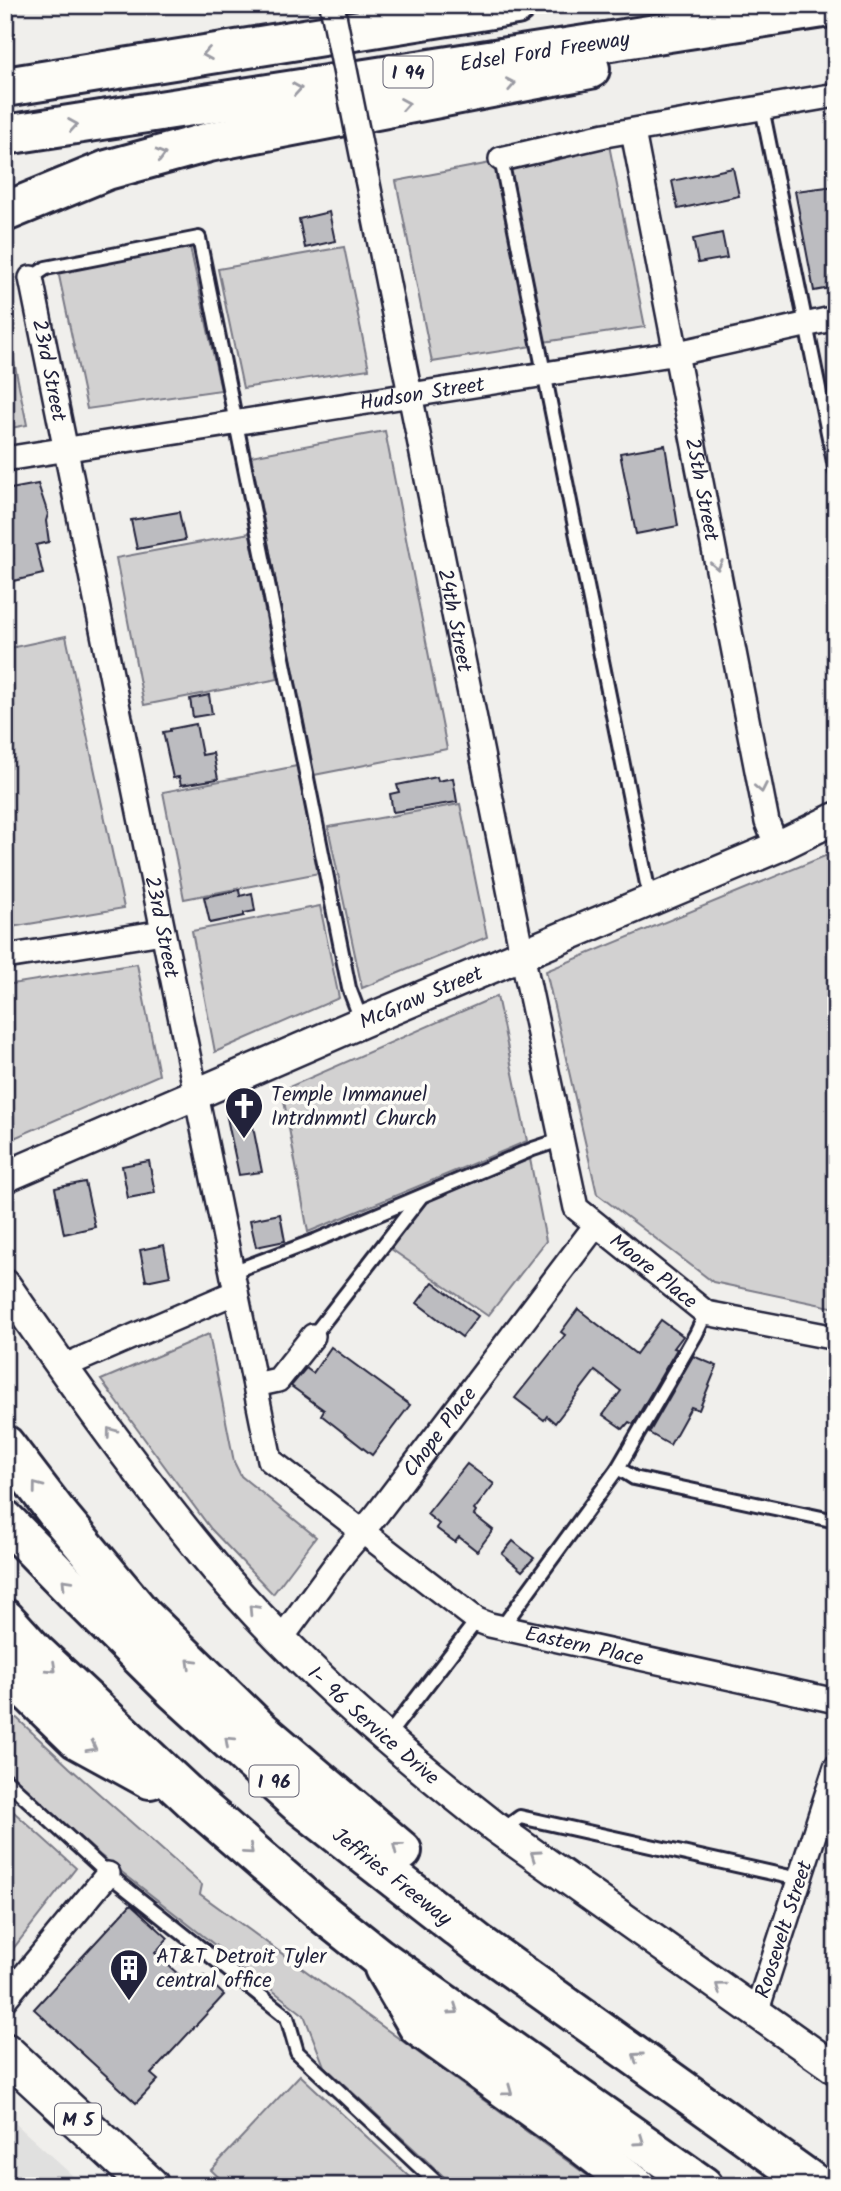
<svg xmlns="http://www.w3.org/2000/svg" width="841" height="2191" font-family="Kalam,sans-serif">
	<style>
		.built { fill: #e0e0df }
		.green { fill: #d2d1d1; stroke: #7a7a86; stroke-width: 2 }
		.building { fill: #bcbcc0; stroke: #22223b; stroke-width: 2 }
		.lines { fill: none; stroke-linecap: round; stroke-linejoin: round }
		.service-casing { stroke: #22223b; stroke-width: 18 }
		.minor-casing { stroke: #22223b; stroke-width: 28 }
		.tertiary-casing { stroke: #22223b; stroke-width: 35 }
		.primary-casing { stroke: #22223b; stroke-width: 42 }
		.motorway-casing { stroke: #22223b; stroke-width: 44 }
		.service { stroke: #fdfcf7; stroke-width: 12 }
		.minor { stroke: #fdfcf7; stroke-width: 23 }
		.tertiary { stroke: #fdfcf7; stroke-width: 30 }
		.primary { stroke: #fdfcf7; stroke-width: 37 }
		.motorway { stroke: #fdfcf7; stroke-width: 38 }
		.minor-bridge-casing { stroke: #22223b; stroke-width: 28; stroke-linecap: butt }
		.minor-bridge { stroke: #fdfcf7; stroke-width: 23 }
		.oneway { stroke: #9a9aa2 }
		.labels { text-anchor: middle; stroke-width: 7; stroke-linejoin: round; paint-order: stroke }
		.shield { fill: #fdfcf7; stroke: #646373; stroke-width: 2 }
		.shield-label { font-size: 19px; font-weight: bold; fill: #22223b }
		.street-label { font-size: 21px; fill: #22223b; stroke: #fdfcf7 }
		.poi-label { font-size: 21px; fill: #22223b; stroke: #fdfcf7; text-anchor: start }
	</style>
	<rect width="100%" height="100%" fill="#f0efec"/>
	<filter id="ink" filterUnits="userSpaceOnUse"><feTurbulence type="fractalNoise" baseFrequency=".0143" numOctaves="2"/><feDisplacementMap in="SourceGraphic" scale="14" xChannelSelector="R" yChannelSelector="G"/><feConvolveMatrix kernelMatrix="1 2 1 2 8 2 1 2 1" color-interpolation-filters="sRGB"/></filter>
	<g filter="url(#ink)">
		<!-- built -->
		<path class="built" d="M5 2114 84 2186H5Z"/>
		<!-- green -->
		<g class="green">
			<path d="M609 145 645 327 543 342 507 164Z"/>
			<path d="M496 162 532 346 432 362 396 181Z"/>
			<path d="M190 247 221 390 87 409 58 271Z"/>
			<path d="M344 247 369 369 243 388 218 269Z"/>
			<path d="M5 317 27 425 5 429Z"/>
			<path d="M385 431 447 749 314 775 251 456Z"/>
			<path d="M250 533 278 679 144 705 116 558Z"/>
			<path d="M66 636 124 908 5 928V649Z"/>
			<path d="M297 766 319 873 184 899 163 792Z"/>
			<path d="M460 804 487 937 362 988 328 827Z"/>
			<path d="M836 854V1308L713 1282 597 1194 546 971 825 856Z"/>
			<path d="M320 906 339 998 215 1052 192 931Z"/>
			<path d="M137 964 159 1075 5 1142V985Z"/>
			<path d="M497 996 527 1141 308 1232 282 1090Z"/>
			<path d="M530 1159 546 1241 488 1316 391 1249 423 1203Z"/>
			<path d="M209 1334 234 1462 241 1476 316 1537 273 1594 211 1529 101 1380Z"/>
			<path d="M5 1707 70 1768 202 1885 200 1894 602 2186H454L324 2066 304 2015 100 1855 5 1770Z"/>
			<path d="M5 1804 76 1868 5 1959Z"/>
			<path d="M300 2075 420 2186H228L211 2170Z"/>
		</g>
		<!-- building -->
		<g class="building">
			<path d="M733 168 739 196 678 209 672 181Z"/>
			<path d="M836 186V287L814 291 795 191Z"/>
			<path d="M329 212 335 241 305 248 299 219Z"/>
			<path d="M722 233 727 258 698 263 693 239Z"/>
			<path d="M665 445 678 526 636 534 620 453Z"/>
			<path d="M38 484 48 514 46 521 49 542 36 545 43 574 5 583V560L13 558 5 516V490Z"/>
			<path d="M179 512 185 540 137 549 131 520Z"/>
			<path d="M209 695 212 714 193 717 190 699Z"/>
			<path d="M196 724 202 755 213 753 218 779 181 785 179 777 173 778 163 732 170 731V729Z"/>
			<path d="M437 777 438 781 453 778 457 802 393 812 390 794 399 792 397 785Z"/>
			<path d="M239 890 240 896 252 893 255 911 244 913V916L210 923 204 897Z"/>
			<path d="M248 1102 262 1172 239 1175 225 1108Z"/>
			<path d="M149 1161 155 1193 128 1198 122 1166Z"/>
			<path d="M85 1182 95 1227 64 1234 55 1188Z"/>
			<path d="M280 1214 285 1241 256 1247 250 1220Z"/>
			<path d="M164 1245 170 1276 146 1281 140 1250Z"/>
			<path d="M433 1282 478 1316 462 1337 417 1303Z"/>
			<path d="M578 1309 636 1354 661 1320 683 1336 674 1348 677 1349 633 1424 629 1422 623 1429 603 1415 621 1391 595 1371 555 1423 547 1416 544 1420 515 1398 565 1335 561 1332Z"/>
			<path d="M331 1347 410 1405 372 1455 321 1415 324 1410 291 1386 306 1368 313 1373Z"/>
			<path d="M693 1356 717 1366 699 1410 691 1407 670 1445 649 1433Z"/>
			<path d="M467 1464 494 1484 474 1510 476 1512 474 1515 493 1530 477 1551 459 1537 455 1542 436 1528 439 1524 427 1514Z"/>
			<path d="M513 1541 534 1558 522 1571 502 1554Z"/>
			<path d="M131 1904 168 1938 155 1953 192 1987 203 1975 224 1995 151 2074 158 2080 136 2103 34 2009Z"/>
		</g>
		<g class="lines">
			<defs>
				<g id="service">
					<path d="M762 108 836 472"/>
					<path d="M501 159 650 899"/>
					<path d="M31 278 46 268 199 238 349 988 362 1022"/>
					<path d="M232 1272 317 1240 533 1149 560 1140"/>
					<path d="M313 1336 420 1198"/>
					<path d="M618 1468 634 1478 836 1521"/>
					<path d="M502 1627 618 1468 696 1334 706 1313"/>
					<path d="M386 1738 477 1620"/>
					<path d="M5 1779 108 1874 287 2017 297 2052 440 2186"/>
					<path d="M501 1831 520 1817 799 1879"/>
				</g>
				<g id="minor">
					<path id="s1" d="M633 132 767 822 777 847"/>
					<path d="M501 159 605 135 836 95"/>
					<path id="s2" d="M367 179 522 954 576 1208 706 1313 836 1338"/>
					<path id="s3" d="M31 278 270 1460 477 1620 490 1625 836 1701"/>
					<path id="s4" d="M5 459 678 353 836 318"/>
					<path d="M5 957 163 932"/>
					<path d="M62 1367 236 1292"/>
					<path d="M255 1385 278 1380 313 1336"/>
					<path id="s5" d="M281 1639 344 1553 377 1514 596 1225"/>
					<path d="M5 1999 108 1874"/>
					<path id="s6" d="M756 2013 836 1767"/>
				</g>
				<g id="tertiary">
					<path id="s7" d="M5 1177 362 1022 777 847 836 818"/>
					<path id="s8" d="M5 1285C68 1376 132 1467 203 1553 288 1656 390 1745 495 1827L836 2069"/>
				</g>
				<path id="primary" d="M5 2052 150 2186"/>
				<g id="motorway">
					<path d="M5 87 516 5"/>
					<path id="s9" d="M5 135 836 6"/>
					<path d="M5 212 107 170 209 142 590 69"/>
					<path d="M5 1445 57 1513 142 1615 258 1728 402 1851"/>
					<path id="s10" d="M5 1520 76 1593 176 1692 298 1803 480 1945 817 2186"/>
					<path d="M5 1619 35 1652 198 1805 319 1910 378 1957 703 2186"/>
					<path d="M5 1669 77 1739 150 1779"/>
					<path d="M384 1968 418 2026 582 2144 636 2186"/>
				</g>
			</defs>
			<!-- service casing -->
			<use href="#service" class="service-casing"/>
			<!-- minor casing -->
			<use href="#minor" class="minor-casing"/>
			<!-- tertiary casing -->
			<use href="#tertiary" class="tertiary-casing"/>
			<!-- primary casing -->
			<use href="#primary" class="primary-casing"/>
			<!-- motorway casing -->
			<use href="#motorway" class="motorway-casing"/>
			<!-- service -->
			<use href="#service" class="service"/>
			<!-- minor -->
			<use href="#minor" class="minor"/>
			<!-- tertiary -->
			<use href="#tertiary" class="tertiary"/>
			<!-- primary -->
			<use href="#primary" class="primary"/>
			<!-- motorway -->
			<use href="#motorway" class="motorway"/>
			<defs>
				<path id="minor-bridge" d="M332 5 367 179"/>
			</defs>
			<!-- minor-bridge casing -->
			<use href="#minor-bridge" class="minor-bridge-casing"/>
			<!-- minor-bridge -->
			<use href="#minor-bridge" class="minor-bridge"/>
		</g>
		<!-- one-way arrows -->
		<defs><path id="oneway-chevron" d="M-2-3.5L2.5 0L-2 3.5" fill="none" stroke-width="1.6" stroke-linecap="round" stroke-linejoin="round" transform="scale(1.75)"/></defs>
		<g class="oneway">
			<use href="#oneway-chevron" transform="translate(207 54) rotate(171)"/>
			<use href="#oneway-chevron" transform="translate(511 84) rotate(-11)"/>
			<use href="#oneway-chevron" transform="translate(297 89) rotate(-9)"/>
			<use href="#oneway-chevron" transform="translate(405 104) rotate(-10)"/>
			<use href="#oneway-chevron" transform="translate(73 125) rotate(-9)"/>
			<use href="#oneway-chevron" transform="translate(161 155) rotate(-15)"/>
			<use href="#oneway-chevron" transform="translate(717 565) rotate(79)"/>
			<use href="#oneway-chevron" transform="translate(761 788) rotate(79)"/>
			<use href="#oneway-chevron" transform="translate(111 1432) rotate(-127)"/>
			<use href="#oneway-chevron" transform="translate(37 1487) rotate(-127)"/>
			<use href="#oneway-chevron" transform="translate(66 1583) rotate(-134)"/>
			<use href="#oneway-chevron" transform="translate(253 1609) rotate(-133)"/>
			<use href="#oneway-chevron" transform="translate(191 1663) rotate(-136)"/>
			<use href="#oneway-chevron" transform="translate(52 1668) rotate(43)"/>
			<use href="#oneway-chevron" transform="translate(229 1741) rotate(-138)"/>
			<use href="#oneway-chevron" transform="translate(92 1747) rotate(29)"/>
			<use href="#oneway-chevron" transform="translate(397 1847) rotate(-142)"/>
			<use href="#oneway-chevron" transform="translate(249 1850) rotate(41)"/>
			<use href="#oneway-chevron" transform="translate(535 1855) rotate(-145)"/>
			<use href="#oneway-chevron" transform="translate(720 1987) rotate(-144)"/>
			<use href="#oneway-chevron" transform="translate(454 2010) rotate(35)"/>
			<use href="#oneway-chevron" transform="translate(637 2057) rotate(-145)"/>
			<use href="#oneway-chevron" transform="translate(508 2091) rotate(36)"/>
			<use href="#oneway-chevron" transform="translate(640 2141) rotate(35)"/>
		</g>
	</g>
	<!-- icons -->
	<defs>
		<symbol id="church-pin" viewBox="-11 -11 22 30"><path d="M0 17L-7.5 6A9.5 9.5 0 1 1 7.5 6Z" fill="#22223b" stroke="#fdfcf7"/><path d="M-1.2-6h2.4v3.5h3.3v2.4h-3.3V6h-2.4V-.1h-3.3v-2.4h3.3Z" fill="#fff"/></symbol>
		<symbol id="building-pin" viewBox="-11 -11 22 30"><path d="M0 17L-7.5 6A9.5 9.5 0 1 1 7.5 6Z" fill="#22223b" stroke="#fdfcf7"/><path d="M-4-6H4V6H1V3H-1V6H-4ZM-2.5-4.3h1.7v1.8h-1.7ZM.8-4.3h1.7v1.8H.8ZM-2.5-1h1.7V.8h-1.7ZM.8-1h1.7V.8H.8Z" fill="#fff"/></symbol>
	</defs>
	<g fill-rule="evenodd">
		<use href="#church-pin" x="222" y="1084" width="44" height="60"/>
		<use href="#building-pin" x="107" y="1946" width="44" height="60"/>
	</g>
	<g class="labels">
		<!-- shield labels -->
		<g class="shield">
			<rect x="383.5" y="56.5" width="49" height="31" rx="5"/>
			<rect x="249.5" y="1765.5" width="49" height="31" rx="5"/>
			<rect x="55" y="2103.5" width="46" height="31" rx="5"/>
		</g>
		<g class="shield-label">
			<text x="408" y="79">I 94</text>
			<text x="274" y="1788">I 96</text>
			<text x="78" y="2126">M 5</text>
		</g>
		<!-- street labels -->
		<g class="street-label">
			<text dy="7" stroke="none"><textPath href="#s9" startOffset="546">Edsel Ford Freeway</textPath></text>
			<text dy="7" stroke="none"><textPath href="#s3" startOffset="94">23rd Street</textPath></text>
			<text dy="7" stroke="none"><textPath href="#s4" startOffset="422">Hudson Street</textPath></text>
			<text dy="7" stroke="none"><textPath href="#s1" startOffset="364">25th Street</textPath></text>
			<text dy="7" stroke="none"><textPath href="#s2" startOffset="450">24th Street</textPath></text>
			<text dy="7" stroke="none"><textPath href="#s3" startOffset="662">23rd Street</textPath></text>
			<text dy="7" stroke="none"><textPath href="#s7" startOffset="453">McGraw Street</textPath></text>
			<text dy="7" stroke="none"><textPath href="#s2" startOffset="1150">Moore Place</textPath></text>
			<text dy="7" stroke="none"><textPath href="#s5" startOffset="261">Chope Place</textPath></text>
			<text dy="7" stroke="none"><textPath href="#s3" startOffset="1578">Eastern Place</textPath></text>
			<text dy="7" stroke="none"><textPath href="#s8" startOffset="576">I- 96 Service Drive</textPath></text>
			<text dy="7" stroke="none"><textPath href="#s10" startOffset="527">Jeffries Freeway</textPath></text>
			<text dy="7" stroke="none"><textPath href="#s6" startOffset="88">Roosevelt Street</textPath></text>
		</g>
		<!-- poi labels -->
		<g class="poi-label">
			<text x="271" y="1101">Temple Immanuel<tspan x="271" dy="24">Intrdnmntl Church</tspan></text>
			<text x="156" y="1963">AT&amp;T Detroit Tyler<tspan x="156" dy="24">central office</tspan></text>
		</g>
	</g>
	<!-- margin -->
	<rect width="841" height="2191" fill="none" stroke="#fdfcf7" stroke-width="28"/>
	<rect x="14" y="14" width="813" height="2163" fill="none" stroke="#22223b" stroke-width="2.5" filter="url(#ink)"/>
</svg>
